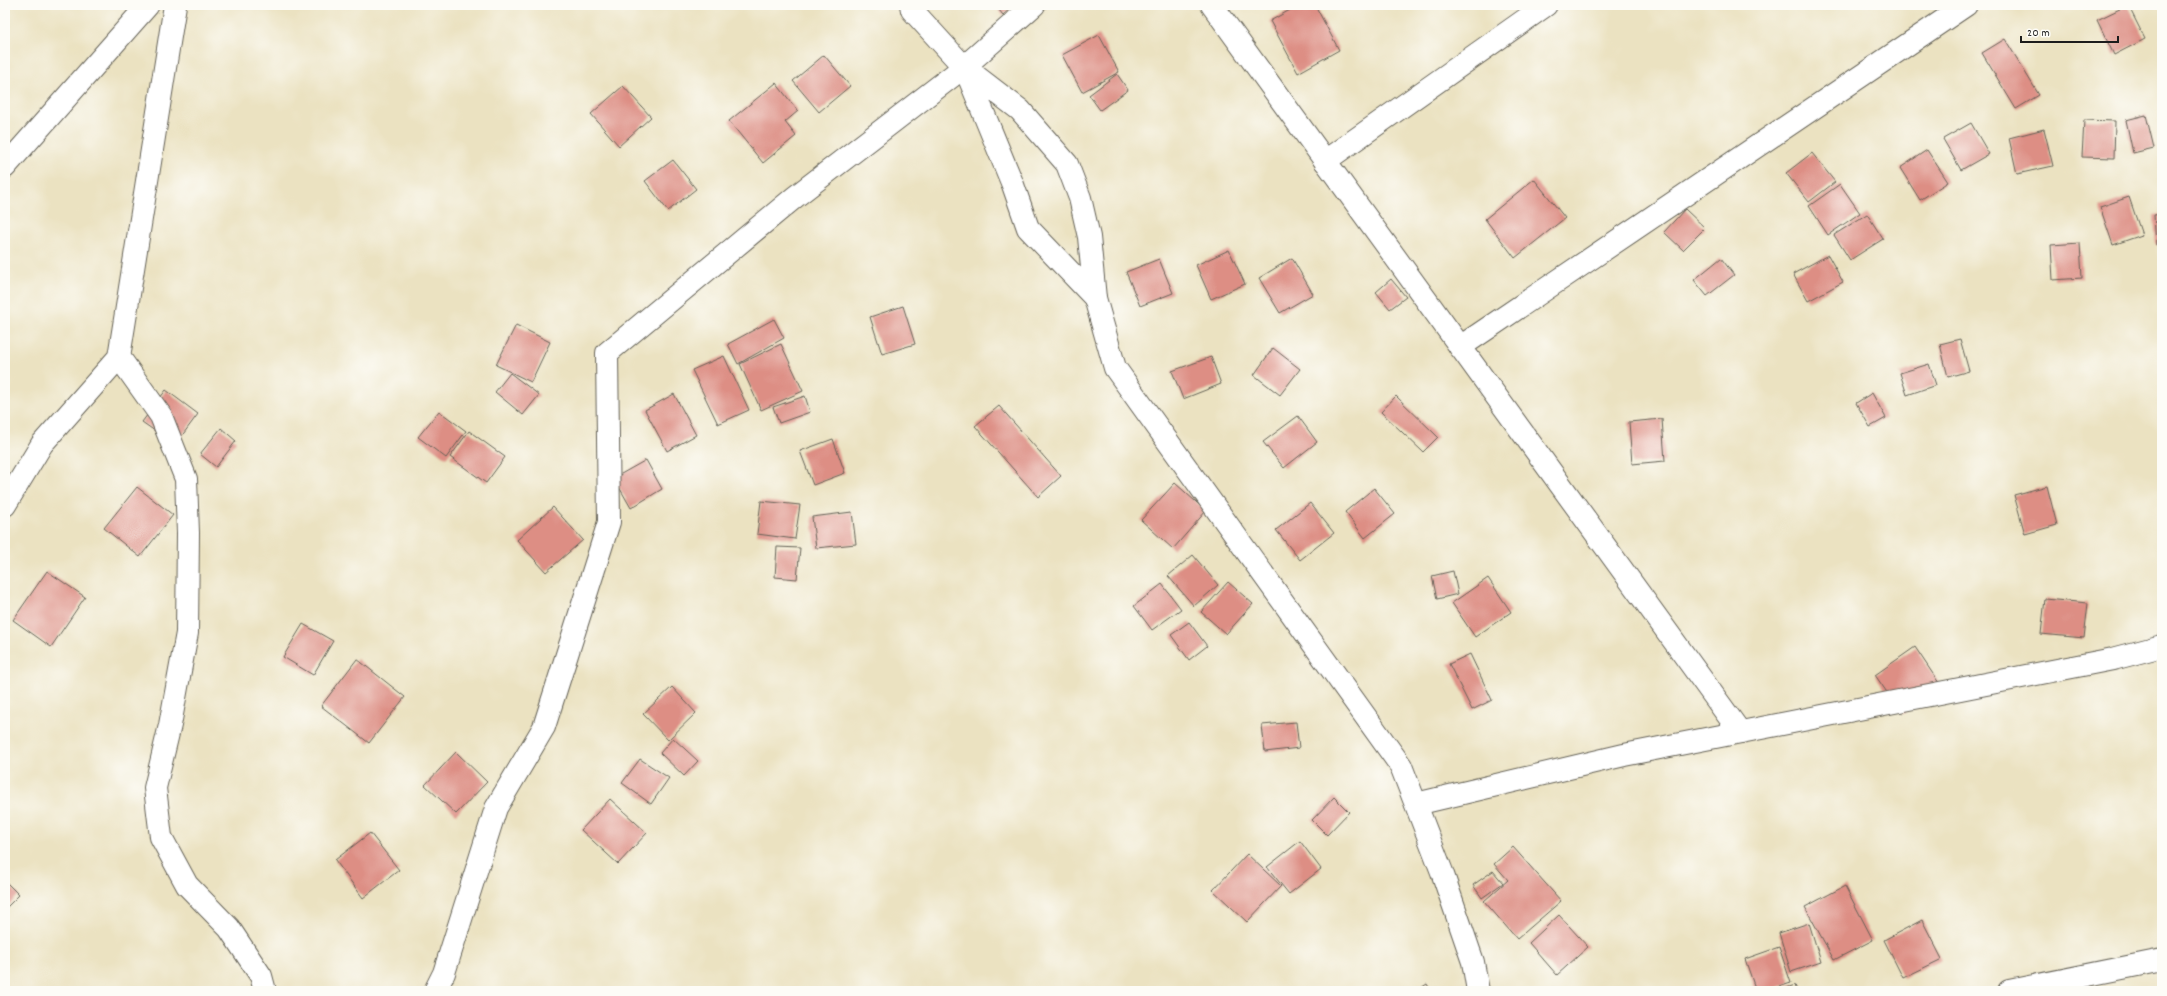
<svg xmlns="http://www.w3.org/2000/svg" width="2167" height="996" font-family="Dekko,sans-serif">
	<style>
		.building { fill: #dd8e84 }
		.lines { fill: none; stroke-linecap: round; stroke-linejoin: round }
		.street-casing { stroke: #646156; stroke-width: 24 }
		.street { stroke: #fff; stroke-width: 22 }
	</style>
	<rect width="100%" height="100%" fill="#fdfcf7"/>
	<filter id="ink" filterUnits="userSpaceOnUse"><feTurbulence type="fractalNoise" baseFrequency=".025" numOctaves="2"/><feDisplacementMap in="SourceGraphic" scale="8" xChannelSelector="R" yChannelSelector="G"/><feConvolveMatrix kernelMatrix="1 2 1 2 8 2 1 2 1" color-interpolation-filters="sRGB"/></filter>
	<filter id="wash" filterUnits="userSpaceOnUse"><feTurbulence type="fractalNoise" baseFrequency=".012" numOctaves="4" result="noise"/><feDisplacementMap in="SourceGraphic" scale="16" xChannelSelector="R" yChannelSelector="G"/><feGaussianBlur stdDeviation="0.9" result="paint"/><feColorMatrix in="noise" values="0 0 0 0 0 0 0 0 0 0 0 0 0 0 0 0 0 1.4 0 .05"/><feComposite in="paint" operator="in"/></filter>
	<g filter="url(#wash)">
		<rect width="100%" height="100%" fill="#ebe2c1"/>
		<g id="blocks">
			<!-- building -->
			<g class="building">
				<path d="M995 5H1015L1003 15Z"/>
				<path d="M1299 5H1315L1339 50 1298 73 1270 21Z"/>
				<path d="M2128 5 2145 39 2114 55 2097 20Z"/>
				<path d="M1099 35 1119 72 1082 92 1062 55Z"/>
				<path d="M2005 39 2039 95 2016 109 1982 53Z"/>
				<path d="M824 55 850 86 819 112 793 81Z"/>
				<path d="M1117 74 1128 90 1100 110 1089 95Z"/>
				<path d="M776 83 798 111 785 122 796 136 763 163 729 121Z"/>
				<path d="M623 86 651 117 619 146 591 114Z"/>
				<path d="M2146 115 2154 148 2133 153 2126 120Z"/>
				<path d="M2084 120 2115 121 2114 158 2082 157Z"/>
				<path d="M1971 123 1989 154 1961 170 1943 139Z"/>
				<path d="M2044 129 2053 166 2017 174 2009 138Z"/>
				<path d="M1927 150 1948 182 1920 200 1900 168Z"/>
				<path d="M1812 153 1835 182 1809 202 1786 173Z"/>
				<path d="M673 160 696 189 668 211 645 181Z"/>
				<path d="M1534 179 1565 218 1515 258 1485 219Z"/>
				<path d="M1840 184 1860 213 1828 235 1809 206Z"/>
				<path d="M2129 197 2142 235 2113 245 2100 207Z"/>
				<path d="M1685 209 1705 228 1683 250 1664 232Z"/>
				<path d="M1867 214 1883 239 1850 260 1834 235Z"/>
				<path d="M2162 214V244L2156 245 2154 215Z"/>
				<path d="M2080 243 2082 278 2053 280 2051 245Z"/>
				<path d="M1229 250 1245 284 1211 299 1196 265Z"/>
				<path d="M1828 255 1843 282 1808 301 1793 274Z"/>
				<path d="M1292 258 1313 294 1280 313 1259 278Z"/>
				<path d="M1721 258 1734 275 1707 296 1694 280Z"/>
				<path d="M1159 259 1173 293 1140 306 1126 272Z"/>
				<path d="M1391 279 1406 297 1390 309 1376 292Z"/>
				<path d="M903 306 915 344 882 354 870 317Z"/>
				<path d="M774 319 784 338 738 364 728 344Z"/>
				<path d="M516 325 550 342 531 382 496 365Z"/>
				<path d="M1960 339 1969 371 1948 377 1940 344Z"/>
				<path d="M781 344 803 391 761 410 740 364Z"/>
				<path d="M1273 348 1300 369 1280 395 1254 375Z"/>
				<path d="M724 356 749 410 718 424 692 370Z"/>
				<path d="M1211 357 1221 384 1183 399 1172 371Z"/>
				<path d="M1929 364 1936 385 1907 395 1900 373Z"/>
				<path d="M510 373 539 395 523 415 495 392Z"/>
				<path d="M166 390 198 414 175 445 142 422Z"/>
				<path d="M1872 393 1886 418 1870 427 1856 403Z"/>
				<path d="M674 394 696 435 667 451 645 410Z"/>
				<path d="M805 396 810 412 779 423 773 407Z"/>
				<path d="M1396 396 1438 437 1423 452 1381 412Z"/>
				<path d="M999 406 1061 476 1038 497 975 426Z"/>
				<path d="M439 411 466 431 446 458 418 437Z"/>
				<path d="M1298 416 1317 442 1284 468 1263 442Z"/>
				<path d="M1662 419 1665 461 1632 464 1629 422Z"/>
				<path d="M221 428 236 441 216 467 200 454Z"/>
				<path d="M469 431 505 457 486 483 450 457Z"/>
				<path d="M833 439 845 473 813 485 800 451Z"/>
				<path d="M646 460 662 489 631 508 614 478Z"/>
				<path d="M1175 483 1206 511 1173 549 1141 520Z"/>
				<path d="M2047 486 2057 525 2025 534 2014 495Z"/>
				<path d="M137 487 173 515 140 557 104 528Z"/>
				<path d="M1374 488 1395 514 1365 538 1345 512Z"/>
				<path d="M761 501 800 505 795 539 757 534Z"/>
				<path d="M1310 503 1334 533 1300 560 1276 530Z"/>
				<path d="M553 507 583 540 546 572 517 540Z"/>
				<path d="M852 512 856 544 816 548 812 517Z"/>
				<path d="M777 547 800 548 797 579 775 577Z"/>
				<path d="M1193 555 1218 585 1194 606 1168 576Z"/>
				<path d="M47 571 85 597 51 647 13 620Z"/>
				<path d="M1453 571 1458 594 1437 599 1432 576Z"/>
				<path d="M1488 578 1511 612 1475 637 1452 603Z"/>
				<path d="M1228 582 1253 604 1226 634 1201 612Z"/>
				<path d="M1162 584 1181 609 1152 630 1134 606Z"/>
				<path d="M2045 599 2088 603 2084 638 2041 634Z"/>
				<path d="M1189 622 1207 646 1189 660 1171 635Z"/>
				<path d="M303 624 333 641 313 675 283 657Z"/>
				<path d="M1915 647 1941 686 1902 714 1875 675Z"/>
				<path d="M1470 654 1492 700 1472 710 1449 664Z"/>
				<path d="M357 659 405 697 369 743 321 706Z"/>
				<path d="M672 687 696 713 668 740 643 714Z"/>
				<path d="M1296 722 1299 748 1265 752 1262 725Z"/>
				<path d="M673 738 698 761 684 776 660 753Z"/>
				<path d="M456 752 487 782 456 814 425 785Z"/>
				<path d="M640 759 669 778 651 804 622 783Z"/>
				<path d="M1334 797 1349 812 1327 835 1312 820Z"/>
				<path d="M610 799 647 833 618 864 581 830Z"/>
				<path d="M370 833 399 870 363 898 335 860Z"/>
				<path d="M1300 841 1321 869 1289 894 1267 867Z"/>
				<path d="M1513 847 1561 901 1517 939 1484 901 1508 880 1494 864Z"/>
				<path d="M1247 854 1281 886 1247 922 1213 890Z"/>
				<path d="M1493 871 1503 883 1482 898 1473 885Z"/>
				<path d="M5 881 19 895 5 909Z"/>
				<path d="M1845 886 1873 940 1834 960 1805 907Z"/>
				<path d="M1559 915 1588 947 1557 975 1529 943Z"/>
				<path d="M1922 920 1942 959 1903 978 1884 940Z"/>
				<path d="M1809 923 1821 962 1791 972 1779 933Z"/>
				<path d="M1779 947 1791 983 1766 991H1756L1745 959Z"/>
				<path d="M1427 984 1431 991H1416Z"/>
				<path d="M1795 985 1797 991H1778Z"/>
			</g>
		</g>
	</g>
	<g filter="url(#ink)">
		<use href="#blocks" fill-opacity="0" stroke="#646156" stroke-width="1"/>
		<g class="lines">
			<defs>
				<g id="street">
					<path d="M911 5 912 10 964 67 1020 110 1067 164 1080 198 1089 237 1095 298 1115 368 1401 766 1442 872 1473 962 1478 991"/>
					<path d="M1212 5 1740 732"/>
					<path d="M965 68 1013 185 1028 228 1095 298"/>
					<path d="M1325 161 1546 5"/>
					<path d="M5 167 148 5"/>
					<path d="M1460 347 1966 5"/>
					<path d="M119 357 161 416 186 479 188 533 187 633 170 725 155 788 161 837 187 885 229 928 261 976 265 991"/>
					<path d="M5 505 42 444 119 357 175 5"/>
					<path d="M1416 804 1624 755 2113 659 2162 646"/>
					<path d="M435 991 444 973 496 808 544 727 609 522 607 353 795 197 964 67 1034 5"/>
					<path d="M2009 991 2162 960"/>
				</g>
			</defs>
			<!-- street casing -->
			<use href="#street" class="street-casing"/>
			<!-- street -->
			<use href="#street" class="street"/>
		</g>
	</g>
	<!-- margin -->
	<rect width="2167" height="996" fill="none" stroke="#fdfcf7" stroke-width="20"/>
	<!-- scale -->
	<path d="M2021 36v6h97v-6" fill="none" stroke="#1c1c1c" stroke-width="2"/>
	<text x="2027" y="36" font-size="12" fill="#1c1c1c" stroke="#fdfcf7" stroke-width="3" paint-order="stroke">20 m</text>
</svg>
